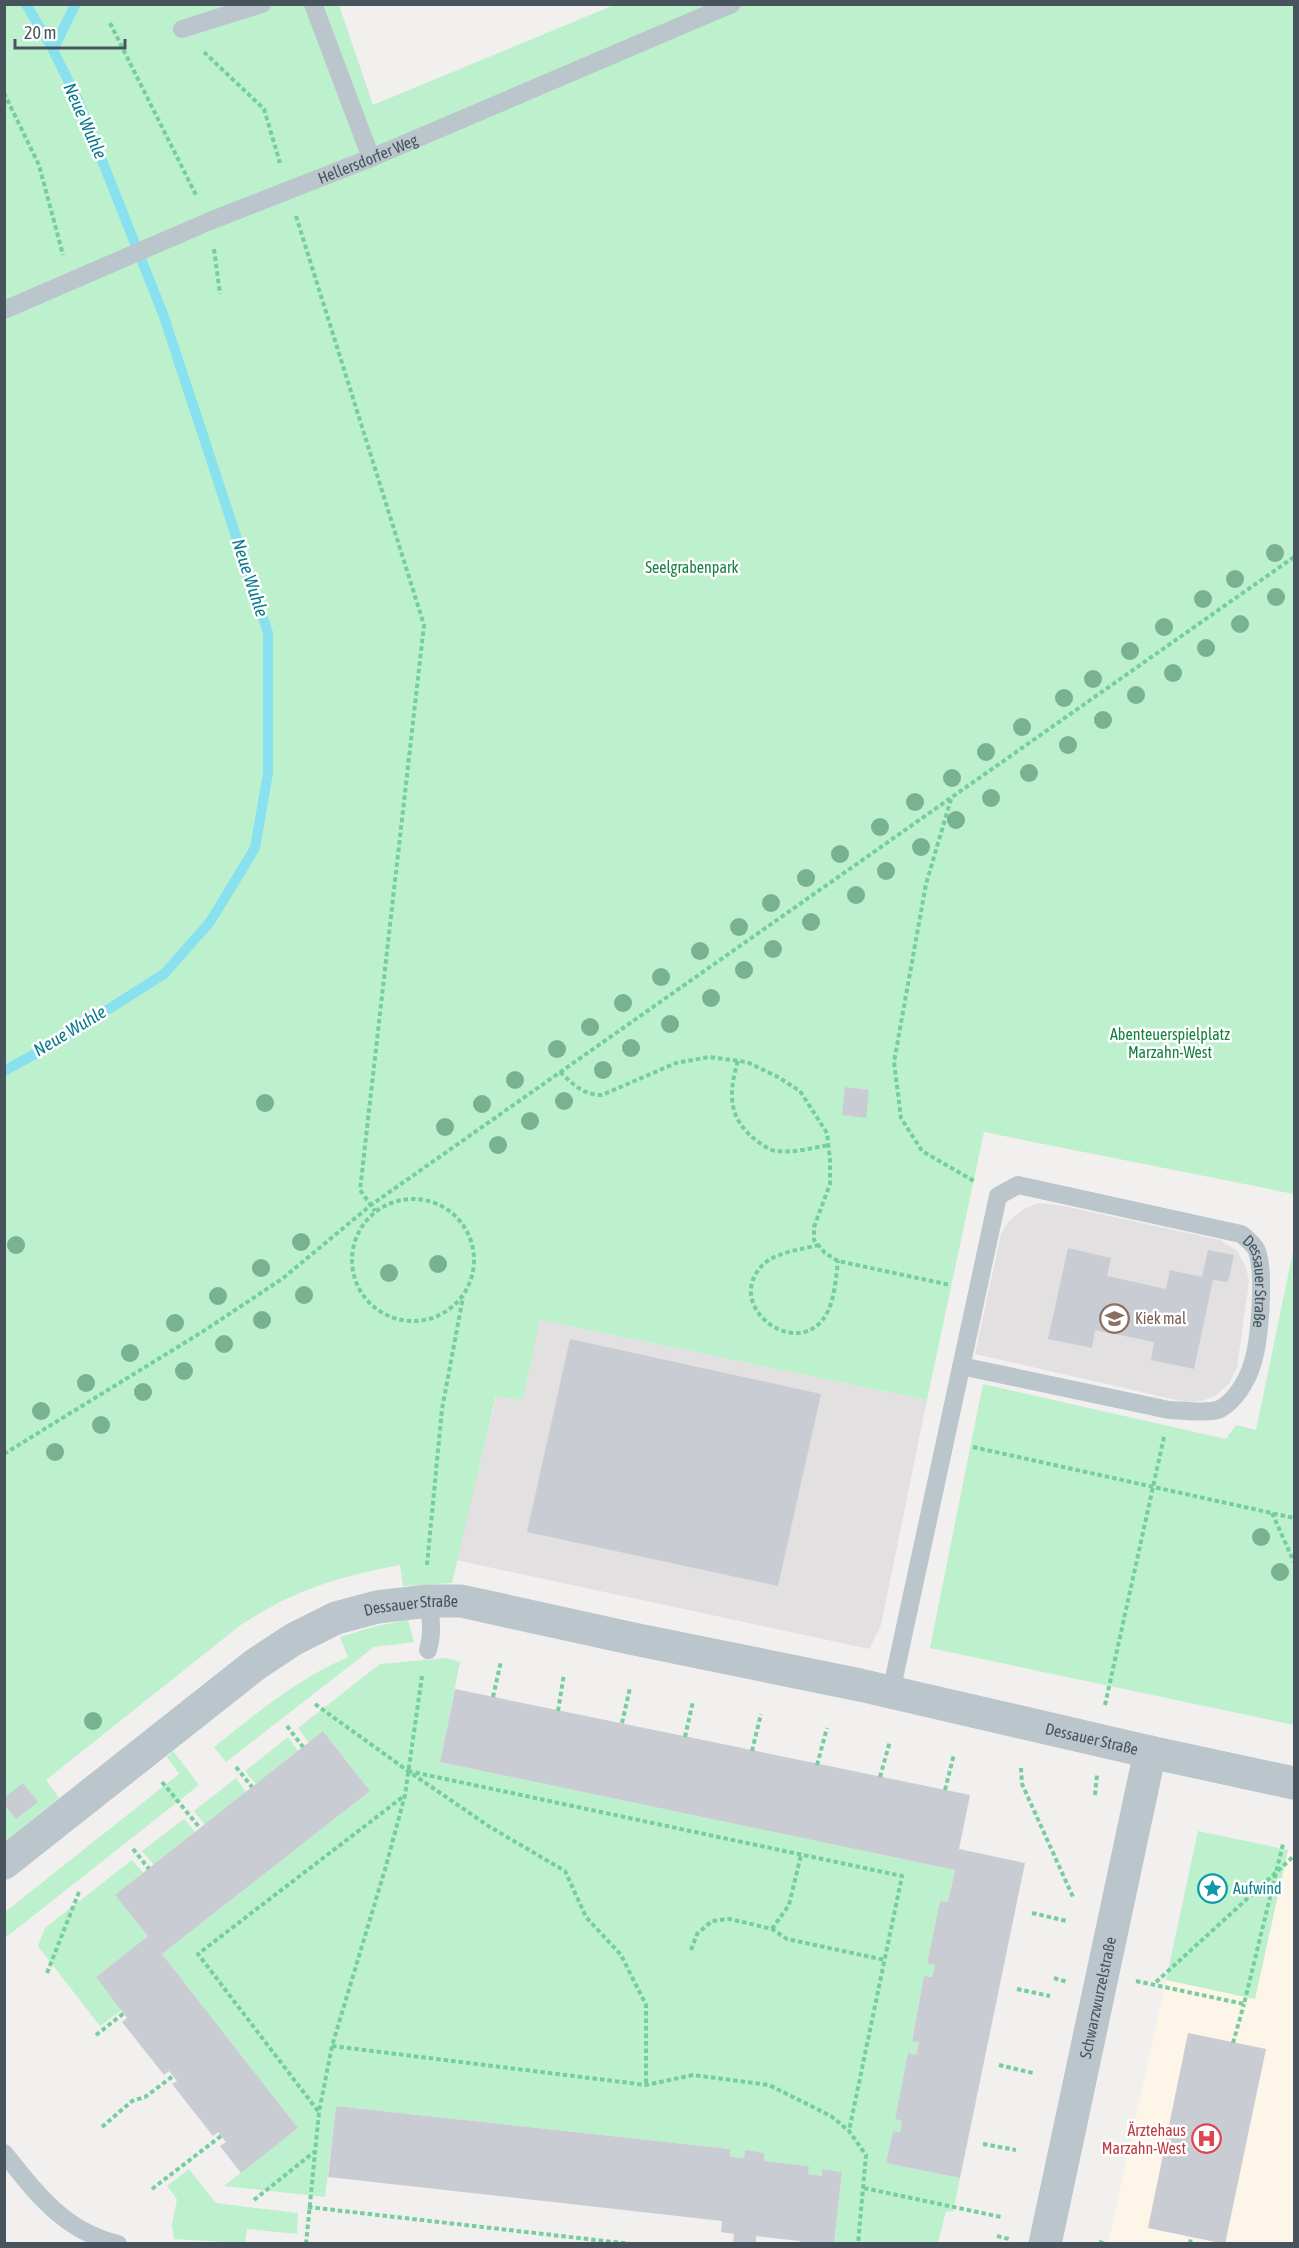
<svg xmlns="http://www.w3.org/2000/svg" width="1299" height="2248" font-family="'Asap Condensed',sans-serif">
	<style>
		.commercial { fill: #fcf5e8 }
		.education { fill: #e3e0e1 }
		.green { fill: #bdf0cd }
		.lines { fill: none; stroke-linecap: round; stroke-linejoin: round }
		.stream { stroke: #89e0ee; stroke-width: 10 }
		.building { fill: #c9ccd2 }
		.path { stroke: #74cf9b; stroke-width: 4; stroke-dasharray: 4.5 3; stroke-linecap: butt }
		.service { stroke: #bac5cc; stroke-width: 18 }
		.minor { stroke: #bac5cc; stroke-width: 33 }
		.tree { fill: #78b290 }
		.labels { text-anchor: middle; stroke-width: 5; stroke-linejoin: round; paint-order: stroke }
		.street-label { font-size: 16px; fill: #47545d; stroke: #fff }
		.park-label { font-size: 16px; fill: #158143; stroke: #fff }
		.education-label { font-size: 16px; fill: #785e54; stroke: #fff; text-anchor: start }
		.culture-label { font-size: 16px; fill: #0d838f; stroke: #fff; text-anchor: start }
		.health-label { font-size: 16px; fill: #be3a42; stroke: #fff; text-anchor: end }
		.water-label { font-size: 18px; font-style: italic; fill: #0b7c8f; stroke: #fff }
	</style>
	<rect width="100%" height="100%" fill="#f2efef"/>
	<!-- commercial -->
	<path class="commercial" d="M1288 1850 1294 1852V2243L1108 2244 1166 1980 1255 1999Z"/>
	<!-- education -->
	<g class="education">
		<path d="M1038 1203 1063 1206 1220 1240 1237 1251 1246 1267 1249 1282 1237 1367 1229 1384 1215 1396 1202 1401 1185 1402 975 1354 1001 1234 1008 1222 1022 1210Z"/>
		<path d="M540 1320 927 1400 881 1625 869 1649 456 1560 497 1395 523 1400Z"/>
	</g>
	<!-- green -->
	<g class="green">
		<path d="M4 5H339L373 105 614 5H1294V1194L984 1132 927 1400 540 1320 523 1400 496 1396 452 1583 403 1586 400 1565C337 1577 297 1589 242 1624L46 1780 59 1798 5 1841Z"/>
		<path d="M1294 1247V1725L930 1648 983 1384 1226 1439 1236 1425 1256 1430Z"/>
		<path d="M408 1620 414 1642 374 1647 226 1762 214 1747C257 1713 297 1679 348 1657L340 1637 376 1626Z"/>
		<path d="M446 1658 460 1662 440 1762 955 1870 948 1902 940 1901 927 1964 935 1965 932 1977 924 1976 912 2040 919 2042 916 2055 908 2054 895 2119 902 2121 900 2132 893 2131 886 2163 960 2178 953 2212 946 2211 938 2243H834L842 2172 823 2169 822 2176 808 2174 809 2166 764 2161V2153L745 2151 744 2158 730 2157V2149L336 2106 325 2197 224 2186 298 2128 162 1954 370 1791 324 1732 309 1743 298 1728 380 1664Z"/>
		<path d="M288 1737 298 1751 256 1784 245 1771Z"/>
		<path d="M173 1751 199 1785 5 1938V1912L179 1774 167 1757Z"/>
		<path d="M236 1778 246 1792 205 1825 194 1811Z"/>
		<path d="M184 1819 195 1832 154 1865 142 1851Z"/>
		<path d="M1198 1831 1288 1850 1255 1999 1166 1980Z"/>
		<path d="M132 1860 143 1873 116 1895 148 1936 96 1977 122 2010 100 2026 38 1946 45 1928Z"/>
		<path d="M189 2169 216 2203 298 2213 297 2234 247 2229 245 2243 174 2239 172 2225 177 2199 167 2186Z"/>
	</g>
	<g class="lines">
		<!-- stream -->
		<g class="stream">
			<path d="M53 50 75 5"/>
			<path d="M4 1071 55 1043 164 974 210 922 255 848 268 773V633L163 314 78 100 53 50 26 4"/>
		</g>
	</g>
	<!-- building -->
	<g class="building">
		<path d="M845 1087 869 1090 866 1118 842 1115Z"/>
		<path d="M1068 1248 1111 1258 1107 1276 1166 1289 1170 1270 1202 1277 1208 1250 1234 1255 1228 1282 1213 1280 1194 1369 1151 1360 1154 1342 1095 1330 1092 1348 1048 1339Z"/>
		<path d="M570 1339 821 1394 778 1586 527 1532Z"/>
		<path d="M455 1689 970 1795 959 1849 1025 1863 960 2178 886 2163 893 2131 900 2132 902 2121 895 2119 908 2053 916 2055 919 2042 912 2041 924 1976 932 1977 935 1965 927 1964 940 1901 948 1902 955 1870 440 1762Z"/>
		<path d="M323 1731 370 1791 162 1954 298 2128 241 2173 220 2146 226 2142 218 2132 213 2136 172 2084 177 2081 169 2071 164 2075 122 2022 127 2018 96 1977 148 1936 115 1895Z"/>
		<path d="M23 1783 38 1802 16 1819 4 1804V1798Z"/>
		<path d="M1188 2033 1266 2049 1225 2244 1148 2228Z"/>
		<path d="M336 2106 730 2149V2157L744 2158 745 2150 764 2153V2161L809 2166 808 2174 822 2176V2169L842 2172 834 2244H800V2241L756 2236V2244L733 2243 734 2234 721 2232 722 2221 328 2177Z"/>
	</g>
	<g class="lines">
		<!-- path -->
		<g class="path">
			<path d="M110 23 197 197"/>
			<path d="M204 52 264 109 280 163"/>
			<path d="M4 93 39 165 63 255"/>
			<path d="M296 216 424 625 360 1190 375 1211"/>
			<path d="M214 249 220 294"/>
			<path d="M951 799 926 884 894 1062 901 1118 922 1151 974 1181"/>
			<path d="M738 1061C728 1094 728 1119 757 1141 763 1145 770 1151 777 1151 795 1153 812 1148 829 1145"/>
			<path d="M560 1072C573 1084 583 1095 602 1095L676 1063 709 1057 747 1062 778 1077 800 1091 827 1133 830 1159V1184L814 1227V1240L825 1253 838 1261 950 1285"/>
			<circle cx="413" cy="1260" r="61"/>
			<path d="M819 1245C803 1249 779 1252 766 1262 717 1304 801 1367 828 1311 835 1296 836 1277 838 1261"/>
			<path d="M973 1447 1294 1518"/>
			<path d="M4 1454 202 1332 282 1279 371 1205 1294 557"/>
			<path d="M1272 1513 1294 1562"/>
			<path d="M427 1565 442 1409 463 1297"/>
			<path d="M493 1697 501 1661"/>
			<path d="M315 1704 408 1771 490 1827 565 1871 586 1917 621 1955 646 2005V2085"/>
			<path d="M1105 1705 1164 1437"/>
			<path d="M558 1711 564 1674"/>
			<path d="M622 1723 630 1688"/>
			<path d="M287 1726 303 1747"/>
			<path d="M685 1737 693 1701"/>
			<path d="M752 1751 761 1714"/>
			<path d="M817 1765 827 1728"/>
			<path d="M236 1767 252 1787"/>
			<path d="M1021 1768 1022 1784 1073 1897"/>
			<path d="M408 1771 902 1876 849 2131"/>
			<path d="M880 1777 890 1741"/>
			<path d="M162 1782 200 1828"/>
			<path d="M945 1790 954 1754"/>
			<path d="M1095 1795 1097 1775"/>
			<path d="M133 1849 149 1869"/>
			<path d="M1032 1913 1067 1921"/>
			<path d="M772 1929 789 1905 801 1855"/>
			<path d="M691 1950 697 1934 712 1921 730 1919 772 1929 787 1939 885 1960"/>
			<path d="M47 1973 79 1892"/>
			<path d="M1054 1978 1067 1982"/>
			<path d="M1136 1981 1244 2004 1283 1844"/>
			<path d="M1156 1982 1294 1856"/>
			<path d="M1017 1989 1050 1996"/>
			<path d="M96 2035 124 2013"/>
			<path d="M1233 2043 1244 2004"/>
			<path d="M332 2046 646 2085 693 2075 769 2085 831 2116 849 2131 866 2155 858 2244"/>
			<path d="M999 2065 1033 2073"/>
			<path d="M318 2111 198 1954 404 1796"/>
			<path d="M102 2127 132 2101 145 2097 173 2076"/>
			<path d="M983 2144 1016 2150"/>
			<path d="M864 2188 1001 2217"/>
			<path d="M152 2189 221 2136"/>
			<path d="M254 2200 314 2152"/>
			<path d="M308 2207 631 2244"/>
			<path d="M997 2236 1009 2239"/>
			<path d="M1099 2242 1107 2244"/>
			<path d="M306 2244 319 2112 332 2046 386 1866 405 1795 422 1676"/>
			<path d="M1190 2244 1191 2237"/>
		</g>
		<!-- service -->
		<g class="service">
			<path d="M313 4 371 158"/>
			<path d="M182 29 262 4"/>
			<path id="s1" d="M4 310 210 221 371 158 732 4"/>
			<path d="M428 1650C433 1633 431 1618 428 1601"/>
			<path id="s2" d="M891 1692 998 1196 1018 1185 1241 1234C1246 1238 1254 1244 1257 1251 1265 1274 1260 1341 1252 1365 1247 1381 1235 1401 1220 1409 1209 1414 1182 1410 1169 1410L961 1366"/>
			<path d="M4 2153C37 2194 64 2231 118 2244"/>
		</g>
		<!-- minor -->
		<g class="minor">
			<path id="s3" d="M4 1863 256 1664 294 1639 336 1618 377 1607 428 1601H461L634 1639 860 1685 1150 1752 1294 1783"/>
			<path id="s4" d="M1045 2244 1150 1752"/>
		</g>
	</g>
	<!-- trees -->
	<g class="tree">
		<circle cx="1275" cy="553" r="9"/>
		<circle cx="1235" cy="579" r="9"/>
		<circle cx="1276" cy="597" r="9"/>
		<circle cx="1203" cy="599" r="9"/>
		<circle cx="1240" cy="624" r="9"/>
		<circle cx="1164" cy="627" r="9"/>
		<circle cx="1206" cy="648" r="9"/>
		<circle cx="1130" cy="651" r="9"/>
		<circle cx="1173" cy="673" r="9"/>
		<circle cx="1093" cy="679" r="9"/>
		<circle cx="1136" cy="695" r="9"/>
		<circle cx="1064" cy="698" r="9"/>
		<circle cx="1103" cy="720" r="9"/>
		<circle cx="1022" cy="727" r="9"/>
		<circle cx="1068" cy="745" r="9"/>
		<circle cx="986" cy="752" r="9"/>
		<circle cx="1029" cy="773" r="9"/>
		<circle cx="952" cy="778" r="9"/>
		<circle cx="991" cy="798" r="9"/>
		<circle cx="915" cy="802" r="9"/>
		<circle cx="956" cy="820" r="9"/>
		<circle cx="880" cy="827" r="9"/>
		<circle cx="921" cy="847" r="9"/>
		<circle cx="840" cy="854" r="9"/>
		<circle cx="886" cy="871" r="9"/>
		<circle cx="806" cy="878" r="9"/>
		<circle cx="856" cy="895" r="9"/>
		<circle cx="771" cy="903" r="9"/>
		<circle cx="811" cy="922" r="9"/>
		<circle cx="739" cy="927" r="9"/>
		<circle cx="773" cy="949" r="9"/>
		<circle cx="700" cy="951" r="9"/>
		<circle cx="744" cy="970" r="9"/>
		<circle cx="661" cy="977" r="9"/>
		<circle cx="711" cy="998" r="9"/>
		<circle cx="623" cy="1003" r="9"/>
		<circle cx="670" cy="1024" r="9"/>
		<circle cx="590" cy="1027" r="9"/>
		<circle cx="631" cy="1048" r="9"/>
		<circle cx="557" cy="1049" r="9"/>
		<circle cx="603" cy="1070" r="9"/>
		<circle cx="515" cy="1080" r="9"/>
		<circle cx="564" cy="1101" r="9"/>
		<circle cx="265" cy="1103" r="9"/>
		<circle cx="482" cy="1104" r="9"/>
		<circle cx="530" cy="1121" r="9"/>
		<circle cx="445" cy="1127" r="9"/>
		<circle cx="498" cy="1145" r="9"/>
		<circle cx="301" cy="1242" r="9"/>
		<circle cx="16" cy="1245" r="9"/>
		<circle cx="438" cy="1264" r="9"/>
		<circle cx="261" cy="1268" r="9"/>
		<circle cx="389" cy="1273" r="9"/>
		<circle cx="304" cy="1295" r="9"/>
		<circle cx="218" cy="1296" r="9"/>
		<circle cx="262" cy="1320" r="9"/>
		<circle cx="175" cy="1323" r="9"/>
		<circle cx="224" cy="1344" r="9"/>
		<circle cx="130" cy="1353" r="9"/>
		<circle cx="184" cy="1371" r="9"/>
		<circle cx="86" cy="1383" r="9"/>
		<circle cx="143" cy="1392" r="9"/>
		<circle cx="41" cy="1411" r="9"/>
		<circle cx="101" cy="1425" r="9"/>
		<circle cx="55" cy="1452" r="9"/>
		<circle cx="1261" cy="1537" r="9"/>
		<circle cx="1280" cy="1572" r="9"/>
		<circle cx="93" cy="1721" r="9"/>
	</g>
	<!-- icons -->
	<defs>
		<symbol id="school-ring" viewBox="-11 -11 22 22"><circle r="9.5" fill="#fff" stroke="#8d6e63" stroke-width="1.5"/><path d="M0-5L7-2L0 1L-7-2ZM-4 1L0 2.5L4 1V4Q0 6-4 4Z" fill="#8d6e63"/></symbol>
		<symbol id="sight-ring" viewBox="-11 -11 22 22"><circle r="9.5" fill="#fff" stroke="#0f9aa8" stroke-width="1.5"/><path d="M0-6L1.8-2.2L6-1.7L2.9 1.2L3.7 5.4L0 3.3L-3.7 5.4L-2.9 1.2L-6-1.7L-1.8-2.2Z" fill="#0f9aa8"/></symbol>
		<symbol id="hospital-ring" viewBox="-11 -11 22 22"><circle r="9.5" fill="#fff" stroke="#e0444e" stroke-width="1.5"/><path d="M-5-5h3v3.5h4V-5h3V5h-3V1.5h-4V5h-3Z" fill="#e0444e"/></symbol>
	</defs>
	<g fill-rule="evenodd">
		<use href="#school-ring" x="1098" y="1302" width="33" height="33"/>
		<use href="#sight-ring" x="1196" y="1872" width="33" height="33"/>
		<use href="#hospital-ring" x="1190" y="2122" width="33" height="33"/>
	</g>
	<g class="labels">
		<!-- street labels -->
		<g class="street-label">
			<text dy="6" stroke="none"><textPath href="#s1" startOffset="394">Hellersdorfer Weg</textPath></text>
			<text dy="6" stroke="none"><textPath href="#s2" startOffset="812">Dessauer Straße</textPath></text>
			<text dy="6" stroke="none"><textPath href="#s3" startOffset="490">Dessauer Straße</textPath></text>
			<text dy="6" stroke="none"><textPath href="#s3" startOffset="1186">Dessauer Straße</textPath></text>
			<text dy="6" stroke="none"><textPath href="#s4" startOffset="252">Schwarzwurzelstraße</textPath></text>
		</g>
		<!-- park labels -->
		<g class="park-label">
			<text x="692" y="573">Seelgrabenpark</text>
			<text x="1170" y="1040">Abenteuerspielplatz<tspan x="1170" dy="18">Marzahn-West</tspan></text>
		</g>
		<!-- education labels -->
		<g class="education-label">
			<text x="1135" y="1324">Kiek mal</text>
		</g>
		<!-- culture labels -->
		<g class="culture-label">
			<text x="1233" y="1894">Aufwind</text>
		</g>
		<!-- health labels -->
		<g class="health-label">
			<text x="1186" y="2136">Ärztehaus<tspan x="1186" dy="18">Marzahn-West</tspan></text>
		</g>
		<!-- water labels -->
		<g class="water-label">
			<text transform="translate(85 121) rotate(66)" y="6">Neue Wuhle</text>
			<text transform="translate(250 578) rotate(72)" y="6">Neue Wuhle</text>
			<text transform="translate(70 1031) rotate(-31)" y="6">Neue Wuhle</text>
		</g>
	</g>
	<!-- border -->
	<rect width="1299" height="2248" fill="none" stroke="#47545d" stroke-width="12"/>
	<!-- scale -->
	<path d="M15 39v9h110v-9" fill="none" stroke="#47545d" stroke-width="3"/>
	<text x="24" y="39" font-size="18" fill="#47545d" stroke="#ffffff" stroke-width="4.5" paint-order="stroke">20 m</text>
</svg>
